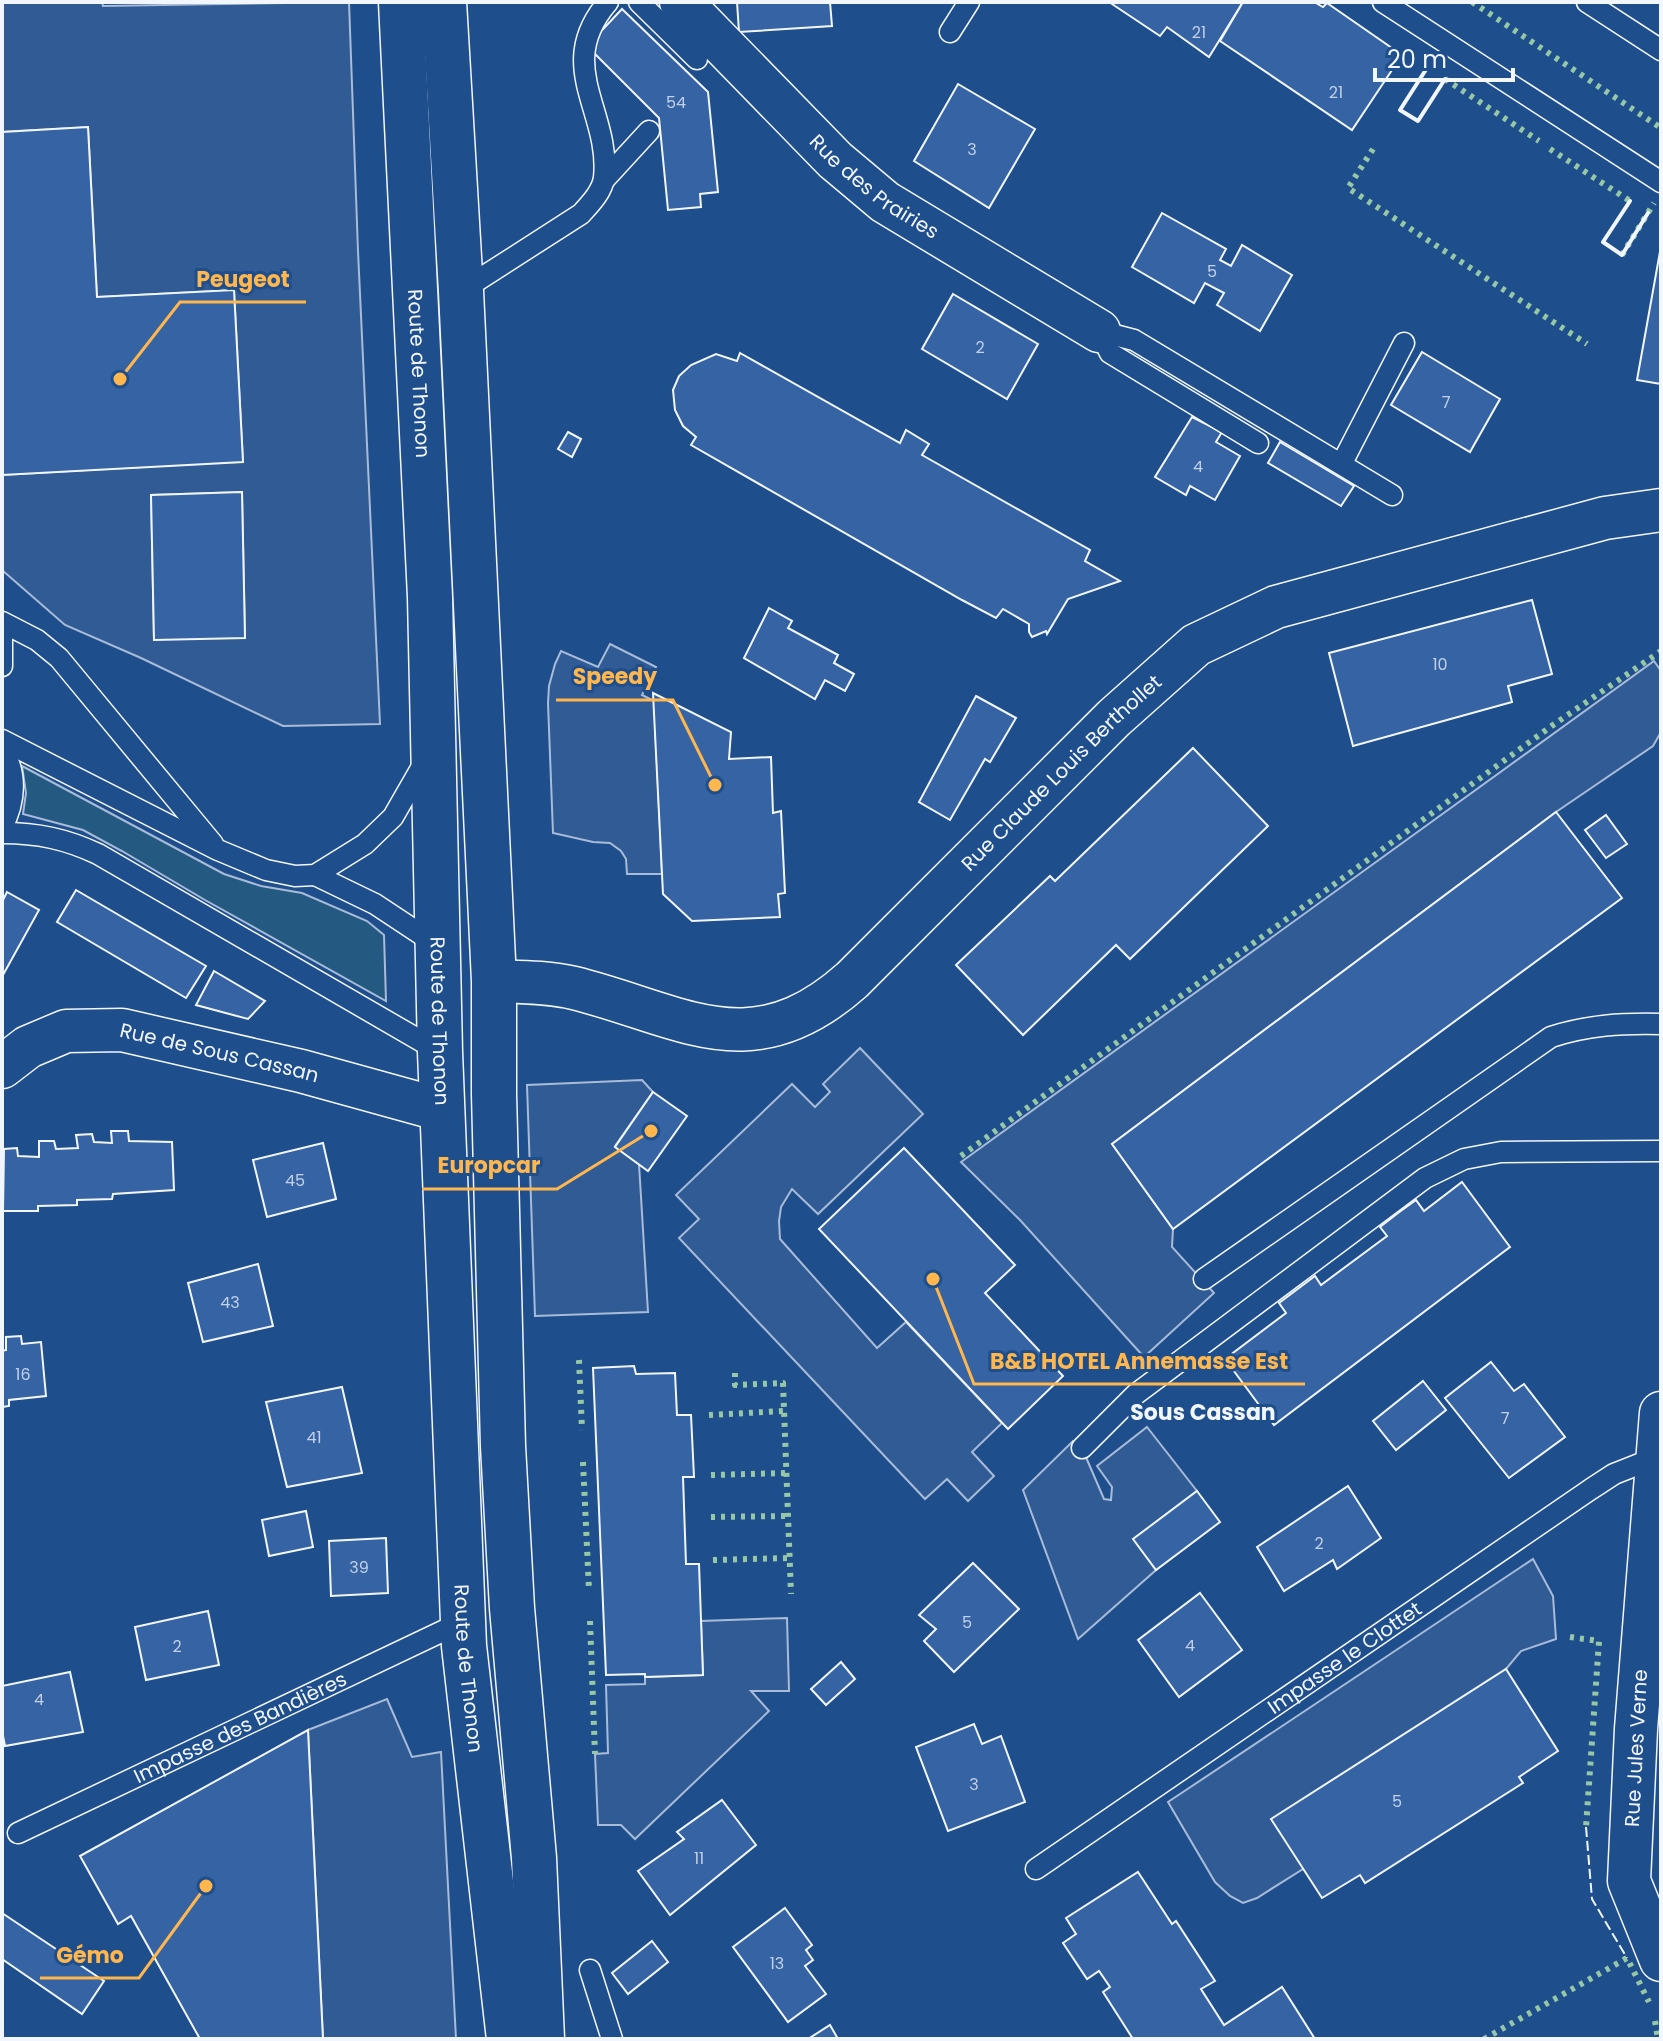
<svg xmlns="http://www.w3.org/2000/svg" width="1663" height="2041" font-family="Poppins,sans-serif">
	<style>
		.green { fill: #245a82; stroke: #a8bbd7; stroke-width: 2 }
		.parking { fill: #305b95; stroke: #a8bbd7; stroke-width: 2; fill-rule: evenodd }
		.building { fill: #3563a3; stroke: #f2f6ff; stroke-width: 2 }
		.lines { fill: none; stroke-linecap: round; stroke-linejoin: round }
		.lane-casing { stroke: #f2f6ff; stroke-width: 23 }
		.street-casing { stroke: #f2f6ff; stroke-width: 45 }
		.primary-casing { stroke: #f2f6ff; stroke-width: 47 }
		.lane { stroke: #1f4e8c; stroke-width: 20 }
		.street { stroke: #1f4e8c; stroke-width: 42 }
		.primary { stroke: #1f4e8c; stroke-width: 44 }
		.hedge { stroke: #97c8a6; stroke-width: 6; stroke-dasharray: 4 6; stroke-linecap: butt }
		.fence { stroke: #f2f6ff; stroke-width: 2; stroke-dasharray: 10 4; stroke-linecap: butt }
		.wall { stroke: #f2f6ff; stroke-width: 4 }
		.labels { text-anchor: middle; stroke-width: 6; stroke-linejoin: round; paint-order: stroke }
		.number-label { font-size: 16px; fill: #c3d1e8 }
		.street-label { font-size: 20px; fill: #f2f6ff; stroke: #1f4e8c }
		.neighbourhood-label { font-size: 22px; font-weight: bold; fill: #f2f6ff; stroke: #1f4e8c }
		.leader { fill: none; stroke: #ffb74d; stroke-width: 3 }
		.callout-dot { fill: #ffb74d; stroke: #1f4e8c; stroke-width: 3 }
		.callout-label { font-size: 22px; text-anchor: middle; font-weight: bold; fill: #ffb74d; stroke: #1f4e8c; stroke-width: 6; stroke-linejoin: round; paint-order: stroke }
	</style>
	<rect width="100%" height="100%" fill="#1f4e8c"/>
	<!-- green -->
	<path class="green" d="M22 766 224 874 261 886 302 893 367 921 384 935 386 1001 205 900 122 851 83 830 23 814 26 793Z"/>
	<!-- parking -->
	<g class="parking">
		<path d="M2 2H102L103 6 349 2 358 251 380 724 283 726 141 658 65 625 2 570V475L243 461 234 290 97 297 88 127 2 132ZM242 492 245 637 154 639 151 495Z"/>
		<path d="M610 644 656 667 642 695 654 701 662 874H627L626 859 621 851 610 843 593 842 553 833 548 703 549 686 555 664 561 651 598 667Z"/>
		<path d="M1654 661 1661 671V732L1653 746 1556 812 1112 1144 1173 1229 1172 1247 1214 1293 1144 1357 1020 1220 961 1162Z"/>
		<path d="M860 1048 923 1114 818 1214 792 1189 781 1207 779 1221 780 1239 877 1348 906 1322 1002 1423 972 1452 994 1476 968 1501 947 1479 925 1499 679 1238 699 1219 676 1195 792 1084 815 1107 830 1092 823 1084Z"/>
		<path d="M642 1080 653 1092 615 1146 639 1164 648 1312 535 1316 527 1085Z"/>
		<path d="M1147 1427 1197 1491 1134 1539 1156 1570 1078 1639 1023 1490 1073 1441 1082 1448 1104 1499 1111 1500 1112 1487 1097 1466Z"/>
		<path d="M1533 1559 1553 1596 1556 1639 1521 1651 1506 1669 1303 1869 1257 1898 1243 1903 1230 1896 1215 1882 1168 1802Z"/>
		<path d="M787 1618 789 1691H751L769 1711 635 1839 621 1825H598L595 1754 608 1753 606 1685 645 1684V1677L703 1675 701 1621Z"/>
		<path d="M387 1699 412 1757 441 1752 456 2039H323L308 1730Z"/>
	</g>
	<!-- building -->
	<g class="building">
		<path d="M737 2H830L832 26 739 32Z"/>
		<path d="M1113 2H1243L1209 57 1167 27 1160 36 1112 4Z"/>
		<path d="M1243 2H1314L1323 7 1327 3 1402 55 1352 130 1220 41Z"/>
		<path d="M622 9 708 92 718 192 700 194 701 207 668 210 659 118 587 46Z"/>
		<path d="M958 84 1035 129 989 208 914 161Z"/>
		<path d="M88 127 97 297 234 290 243 462 2 475V132Z"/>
		<path d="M1162 213 1226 249 1220 260 1231 266 1242 245 1292 275 1260 331 1217 305 1224 293 1205 283 1194 303 1132 267Z"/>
		<path d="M1661 246V384L1637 380Z"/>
		<path d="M953 294 1038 344 1007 399 922 349Z"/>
		<path d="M1422 352 1500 399 1470 452 1391 405Z"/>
		<path d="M740 353 900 443 906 430 929 444 922 455 1090 550 1085 561 1120 581 1068 599 1047 634 1046 631 1032 637 1029 632V624L1003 609 996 618 962 600 691 445 696 437 683 426 675 410 673 390 679 376 691 365 716 354 737 361Z"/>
		<path d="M1192 417 1222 432 1216 442 1240 456 1215 500 1190 486 1186 495 1155 477Z"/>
		<path d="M568 432 581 439 572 457 558 449Z"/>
		<path d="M1280 442 1354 486 1341 506 1268 463Z"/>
		<path d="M242 492 245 638 154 640 151 495Z"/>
		<path d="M1532 600 1552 674 1508 686 1512 702 1353 746 1329 653Z"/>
		<path d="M769 608 792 621 788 628 838 655 834 663 854 674 845 691 825 680 815 699 744 658Z"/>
		<path d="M653 693 731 732 729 759 771 757 773 813 781 811 785 893 778 894 780 917 692 921 663 894Z"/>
		<path d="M976 696 1016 718 990 762 985 759 950 820 919 802Z"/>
		<path d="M1193 748 1268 826 1130 959 1116 945 1023 1035 956 965 1050 876 1055 881Z"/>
		<path d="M1556 812 1622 898 1173 1229 1112 1144Z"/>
		<path d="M1606 815 1627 844 1606 858 1585 830Z"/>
		<path d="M76 890 206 966 186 998 57 922Z"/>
		<path d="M7 892 39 910 3 975 2 902Z"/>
		<path d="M214 971 265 1001 248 1019 196 1005Z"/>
		<path d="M653 1092 687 1116 648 1171 615 1147Z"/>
		<path d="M111 1131H128L129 1141 172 1142 174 1190 113 1194 112 1199 77 1200V1205L38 1206V1211H3L4 1149 17 1148 18 1156 39 1157V1141H54L56 1149 78 1148 76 1135 92 1134 94 1142 112 1143Z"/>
		<path d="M323 1143 336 1199 267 1217 253 1160Z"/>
		<path d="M904 1148 1015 1265 985 1293 1063 1376 1008 1429 819 1229Z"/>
		<path d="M1462 1182 1510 1247 1274 1425 1225 1359 1286 1313 1279 1303 1315 1276 1321 1285 1387 1236 1380 1227 1398 1213 1416 1200 1424 1211Z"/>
		<path d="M258 1264 273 1326 203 1342 188 1283Z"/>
		<path d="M21 1336 22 1344 41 1342 46 1396 9 1400V1406L2 1407V1351L6 1350V1337Z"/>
		<path d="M1491 1362 1514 1391 1524 1384 1565 1437 1509 1478 1445 1398Z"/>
		<path d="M634 1366 636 1374 675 1373 677 1415H691L694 1477H683L686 1564H699L703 1675 645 1677V1674L606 1675 593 1368Z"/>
		<path d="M1423 1381 1446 1410 1396 1450 1373 1421Z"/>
		<path d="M342 1387 362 1473 287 1487 266 1402Z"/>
		<path d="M1348 1486 1381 1538 1337 1569 1333 1560 1284 1591 1257 1547Z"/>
		<path d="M1197 1491 1220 1522 1156 1570 1133 1539Z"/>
		<path d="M306 1511 313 1547 269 1556 262 1520Z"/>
		<path d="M386 1538 388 1593 331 1596 329 1541Z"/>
		<path d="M973 1563 1019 1609 954 1672 924 1641 936 1629 919 1615Z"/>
		<path d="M1200 1593 1242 1650 1179 1697 1138 1640Z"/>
		<path d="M208 1611 219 1665 146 1680 135 1627Z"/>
		<path d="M841 1662 855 1679 826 1705 811 1689Z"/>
		<path d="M1506 1669 1558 1751 1519 1777 1523 1783 1365 1883 1360 1875 1322 1898 1271 1819Z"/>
		<path d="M70 1672 83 1732 5 1746 2 1731V1686Z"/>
		<path d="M974 1724 982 1744 1001 1736 1025 1802 948 1831 916 1747Z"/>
		<path d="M308 1730 323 2039H200L131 1916 118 1924 80 1856Z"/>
		<path d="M722 1800 756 1845 670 1915 638 1871 684 1839 677 1832Z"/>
		<path d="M1138 1872 1172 1924 1176 1921 1215 1981 1201 1989 1224 2025 1282 1987 1315 2039H1133L1103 1992 1110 1987 1099 1971 1087 1979 1063 1943 1076 1934 1066 1918Z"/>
		<path d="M785 1908 812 1945 806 1950 813 1960 805 1966 826 1994 788 2022 733 1947Z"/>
		<path d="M2 1913 104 1981 82 2014 2 1959Z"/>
		<path d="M652 1941 668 1962 628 1994 612 1973Z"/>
		<path d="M830 2025 838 2039H808Z"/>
	</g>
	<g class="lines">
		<defs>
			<g id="lane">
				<path d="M639 2 697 59"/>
				<path d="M1383 2 1661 182"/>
				<path d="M1587 2 1661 50"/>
				<path d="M950 32 969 2"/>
				<path d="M604 180 649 131"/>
				<path d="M461 291 581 214C590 204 602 192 604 178 611 111 553 66 608 2"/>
				<path d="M1099 331 1134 340 1392 495"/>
				<path d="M1099 331 1110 353 1258 443"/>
				<path d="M1342 463 1404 343"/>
				<path d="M2 622 37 640 59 658 213 844"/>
				<path d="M2 633V666"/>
				<path d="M2 740 218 850 266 870 295 876 315 875 365 844 393 817 424 763"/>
				<path d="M2 748C17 773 16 801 2 827"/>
				<path d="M2 833C38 833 66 839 98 854L440 1052"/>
				<path d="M315 875 375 904 437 945"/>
				<path d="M1204 1279 1551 1037C1588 1025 1622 1023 1661 1024"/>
				<path d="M1082 1448 1136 1394 1425 1178 1464 1159 1501 1152 1661 1151"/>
				<path id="s1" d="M18 1833 464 1621"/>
				<path id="s2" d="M1036 1869 1591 1489 1614 1474 1657 1457"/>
				<path d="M590 1970 612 2039"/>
			</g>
			<g id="street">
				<path id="s3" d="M681 2 835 160 885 202 1099 331"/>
				<path id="s4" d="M494 981C521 982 548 982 574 988 682 1015 751 1070 852 980L1114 718 1196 645 1276 607 1605 518 1661 510"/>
				<path id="s5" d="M2 1067 28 1047 66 1031 122 1030 301 1071 442 1110"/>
				<path d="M1661 1413 1636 1729 1629 1881 1661 1960"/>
			</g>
			<g id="primary">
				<path id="s6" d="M401 2 430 597 440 1052 464 1646 509 2039"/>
				<path d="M444 2 461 291 494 981V1094L503 1446 512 1608 534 1858 542 2039"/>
			</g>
		</defs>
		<!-- lane casing -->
		<use href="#lane" class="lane-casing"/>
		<!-- street casing -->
		<use href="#street" class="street-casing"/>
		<!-- primary casing -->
		<use href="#primary" class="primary-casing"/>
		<!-- lane -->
		<use href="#lane" class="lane"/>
		<!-- street -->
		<use href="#street" class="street"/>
		<!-- primary -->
		<use href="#primary" class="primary"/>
		<!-- hedge -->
		<g class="hedge">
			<path d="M1472 2 1661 128"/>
			<path d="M1445 79 1539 141"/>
			<path d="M1373 149 1348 188 1587 344"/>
			<path d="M1550 149 1630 201"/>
			<path d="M1622 255 1654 203"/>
			<path d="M961 1156 1553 725 1661 651"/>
			<path d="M579 1360 582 1430"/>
			<path d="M735 1373V1385L783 1383 791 1594"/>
			<path d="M709 1415 784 1411"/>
			<path d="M583 1462 589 1590"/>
			<path d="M711 1475 786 1473"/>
			<path d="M711 1517 788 1516"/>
			<path d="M713 1560 789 1558"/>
			<path d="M590 1621 595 1754"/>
			<path d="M1570 1637 1599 1641 1586 1827"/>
			<path d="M1655 2021 1658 2039"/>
			<path d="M1484 2039 1627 1958 1649 2002"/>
		</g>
		<!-- fence -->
		<path class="fence" d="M1586 1827 1592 1899 1627 1958"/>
		<!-- wall -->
		<g class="wall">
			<path d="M1427 68 1400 110 1418 121 1445 79"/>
			<path d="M1630 201 1603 242 1622 255 1648 213"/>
		</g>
	</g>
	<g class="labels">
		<!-- number labels -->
		<g class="number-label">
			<text x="1199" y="38">21</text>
			<text x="1336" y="98">21</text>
			<text x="676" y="108">54</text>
			<text x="972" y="155">3</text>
			<text x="1212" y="277">5</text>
			<text x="980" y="353">2</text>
			<text x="1446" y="408">7</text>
			<text x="1198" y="472">4</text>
			<text x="1440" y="670">10</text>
			<text x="295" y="1186">45</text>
			<text x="230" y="1308">43</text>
			<text x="23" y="1380">16</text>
			<text x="1505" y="1424">7</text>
			<text x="314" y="1443">41</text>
			<text x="1319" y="1549">2</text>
			<text x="359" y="1573">39</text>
			<text x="967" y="1628">5</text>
			<text x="1190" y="1651">4</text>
			<text x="177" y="1652">2</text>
			<text x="39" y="1705">4</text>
			<text x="974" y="1790">3</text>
			<text x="1397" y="1807">5</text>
			<text x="699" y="1864">11</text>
			<text x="777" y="1969">13</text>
		</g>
		<!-- street labels -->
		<g class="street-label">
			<text dy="7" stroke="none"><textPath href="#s3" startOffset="268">Rue des Prairies</textPath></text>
			<text dy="7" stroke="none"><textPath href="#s6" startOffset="372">Route de Thonon</textPath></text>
			<text dy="7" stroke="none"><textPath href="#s4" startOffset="672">Rue Claude Louis Berthollet</textPath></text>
			<text dy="7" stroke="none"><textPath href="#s6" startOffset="1020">Route de Thonon</textPath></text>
			<text dy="7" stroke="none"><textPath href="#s5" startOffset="230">Rue de Sous Cassan</textPath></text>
			<text dy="7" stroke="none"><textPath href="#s2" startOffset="374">Impasse le Clottet</textPath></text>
			<text dy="7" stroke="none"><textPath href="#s6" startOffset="1668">Route de Thonon</textPath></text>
			<text dy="7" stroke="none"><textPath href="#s1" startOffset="246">Impasse des Bandières</textPath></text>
			<text transform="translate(1636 1748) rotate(-87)" y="7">Rue Jules Verne</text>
		</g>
		<!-- neighbourhood labels -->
		<g class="neighbourhood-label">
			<text x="1203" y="1420">Sous Cassan</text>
		</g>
	</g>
	<!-- callouts -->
	<path class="leader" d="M120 379L180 302H306M715 785L673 700H556M651 1131L557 1189H422M933 1279L974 1384H1305M206 1886L139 1978H40"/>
	<g class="callout-dot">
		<circle cx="120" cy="379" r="8"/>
		<circle cx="715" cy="785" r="8"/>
		<circle cx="651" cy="1131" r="8"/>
		<circle cx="933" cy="1279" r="8"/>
		<circle cx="206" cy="1886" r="8"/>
	</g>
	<g class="callout-label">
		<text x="243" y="287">Peugeot</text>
		<text x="615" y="684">Speedy</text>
		<text x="489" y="1173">Europcar</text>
		<text x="1139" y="1369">B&amp;B HOTEL Annemasse Est</text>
		<text x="90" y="1963">Gémo</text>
	</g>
	<!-- border -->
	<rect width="1663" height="2041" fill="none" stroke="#f2f6ff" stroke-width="8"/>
	<!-- scale -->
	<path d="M1375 68v12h138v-12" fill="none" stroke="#f2f6ff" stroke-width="4"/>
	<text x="1387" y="68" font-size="24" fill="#f2f6ff" stroke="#1f4e8c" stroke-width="6" paint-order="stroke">20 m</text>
</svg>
